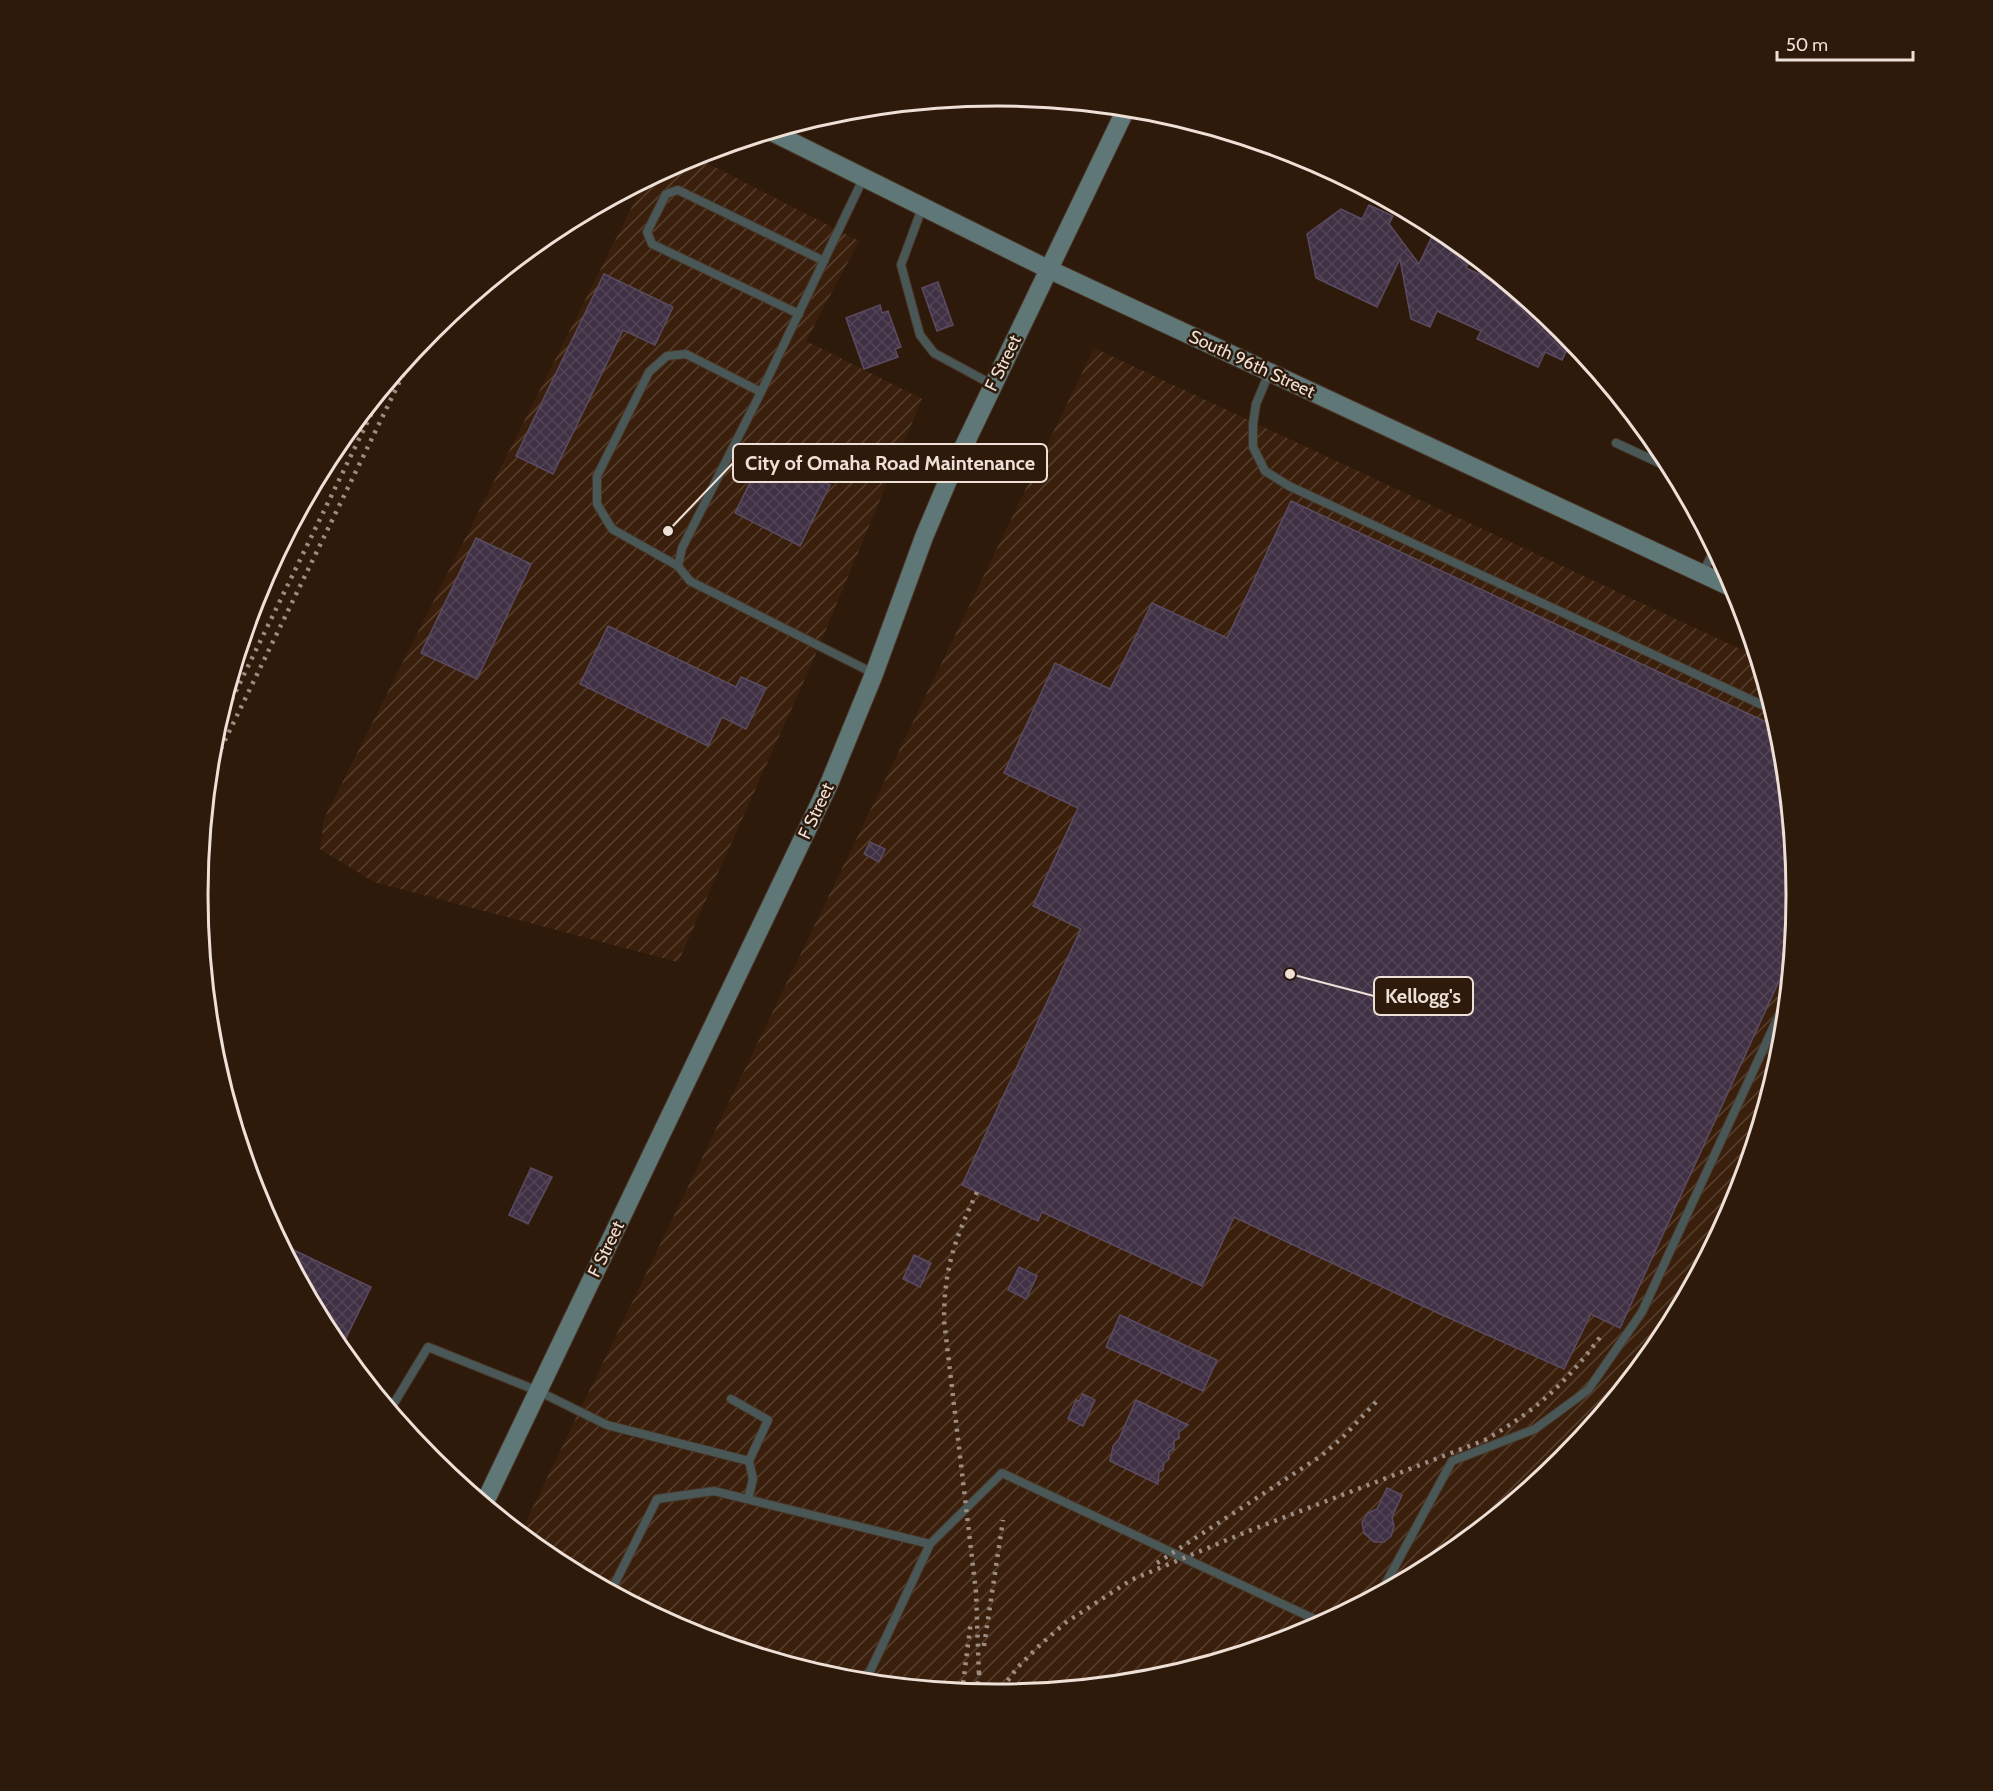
<svg xmlns="http://www.w3.org/2000/svg" width="1993" height="1791" font-family="Cabin,sans-serif">
	<style>
		.industrial { fill: url(#industrial-furrows) }
		.building { fill: url(#building-cross-hatch); stroke: #5b4b61; stroke-width: 1.5 }
		.lines { fill: none; stroke-linecap: round; stroke-linejoin: round }
		.lane-casing { stroke: #493628; stroke-width: 10 }
		.secondary-casing { stroke: #493628; stroke-width: 20 }
		.path { stroke: #8e7d71; stroke-width: 3; stroke-dasharray: 4.5 3; stroke-linecap: butt }
		.lane { stroke: #495757; stroke-width: 8 }
		.secondary { stroke: #5f7777; stroke-width: 18 }
		.rail { stroke: #9d8c81; stroke-width: 4.5; stroke-dasharray: 3 6; stroke-linecap: butt }
		.labels { text-anchor: middle; stroke-width: 5; stroke-linejoin: round; paint-order: stroke }
		.street-label { font-size: 18px; fill: #eee0d7; stroke: #2e1a0b }
		.rim { fill: none; stroke: #eee0d7; stroke-width: 3 }
		.leader { fill: none; stroke: #eee0d7; stroke-width: 2 }
		.callout-dot { fill: #eee0d7; stroke: #2e1a0b; stroke-width: 2 }
		.callout { fill: #2e1a0b; stroke: #eee0d7; stroke-width: 2 }
		.callout-label { font-size: 20px; text-anchor: middle; font-weight: bold; fill: #eee0d7 }
	</style>
	<defs>
		<pattern id="industrial-furrows" width="10" height="10" patternUnits="userSpaceOnUse" patternTransform="scale(1.5)"><rect width="10" height="10" fill="#3a200c"/><path d="M-1 1l2-2M0 10L10 0M9 11l2-2" fill="none" stroke="#57402f"/></pattern>
		<pattern id="building-cross-hatch" width="8" height="8" patternUnits="userSpaceOnUse" patternTransform="scale(1.5)"><rect width="8" height="8" fill="#403145"/><path d="M0 0l8 8M0 8l8-8" fill="none" stroke="#534556"/></pattern>
	</defs>
	<rect width="100%" height="100%" fill="#2e1a0b"/>
	<!-- industrial -->
	<g class="industrial">
		<path d="M693 156 859 241 806 341 922 399 812 663 678 962 374 882 320 849 324 819 645 181Z"/>
		<path d="M1094 348 1755 656 1781 740 1796 896 1781 1052 1735 1202 1661 1340 1562 1461 1440 1560 1302 1634 1152 1680 996 1695 840 1680 690 1634 552 1560 520 1534Z"/>
	</g>
	<!-- building -->
	<g class="building">
		<path d="M1369 205 1393 216 1389 224 1419 264 1436 228 1441 231 1472 256 1466 268 1503 285 1504 282 1562 330 1571 341 1562 360 1545 352 1538 367 1477 339 1481 331 1437 311 1430 327 1411 319 1400 259 1377 307 1316 278 1307 234 1341 209 1362 219Z"/>
		<path d="M604 274 673 307 655 345 623 330 553 474 516 456Z"/>
		<path d="M938 282 953 325 937 331 922 288Z"/>
		<path d="M880 305 882 313 888 311 901 347 895 349 898 357 864 369 846 318Z"/>
		<path d="M765 452 830 485 800 546 735 513Z"/>
		<path d="M1291 501 1777 727 1781 740 1796 896 1790 957 1620 1328 1591 1314 1564 1369 1438 1313 1234 1217 1202 1286 1042 1212 1038 1221 962 1185 1081 929 1033 906 1078 808 1004 773 1055 663 1110 689 1152 603 1227 638Z"/>
		<path d="M476 538 531 564 477 679 421 653Z"/>
		<path d="M608 626 736 687 741 677 766 688 746 729 722 717 708 746 580 684Z"/>
		<path d="M870 842 885 849 879 862 864 854Z"/>
		<path d="M531 1168 552 1177 528 1224 509 1215Z"/>
		<path d="M281 1244 371 1287 340 1350 332 1339Z"/>
		<path d="M914 1255 931 1263 920 1287 903 1279Z"/>
		<path d="M1019 1267 1037 1276 1026 1299 1008 1290Z"/>
		<path d="M1120 1315 1217 1360 1203 1391 1106 1347Z"/>
		<path d="M1083 1394 1095 1400 1083 1426 1068 1419 1076 1400 1079 1401Z"/>
		<path d="M1136 1400 1188 1425 1179 1432V1438L1174 1441V1449L1169 1452V1459L1164 1463 1163 1470 1159 1472 1158 1484 1110 1461 1113 1446 1119 1439Z"/>
		<path d="M1387 1488 1402 1495 1392 1517 1394 1527 1391 1536 1384 1542H1374L1364 1533 1362 1522 1368 1513 1377 1509Z"/>
	</g>
	<g class="lines">
		<defs>
			<g id="lane">
				<path d="M863 179 761 392 682 548 678 566 690 581 873 673"/>
				<path d="M922 208 901 265 920 335 934 353 993 385"/>
				<path d="M799 314 652 244 647 232 666 194 678 190 824 261"/>
				<path d="M1269 373 1256 404 1253 424V447L1265 471 1289 486 1771 709"/>
				<path d="M1616 443 1670 468"/>
				<path d="M678 566 612 529 597 504V476L649 372 667 356 686 354 761 392"/>
				<path d="M1703 573 1714 550"/>
				<path d="M731 1399 768 1420 749 1461 753 1479 748 1499"/>
				<path d="M390 1410 428 1347 538 1391 607 1425 749 1461"/>
				<path d="M611 1591 657 1499 714 1491 930 1544"/>
				<path d="M1381 1592 1452 1461 1535 1429 1588 1390 1642 1312 1785 1002"/>
				<path d="M865 1682 930 1544 1002 1473 1323 1623"/>
			</g>
			<g id="secondary">
				<path d="M772 132 1048 269 1735 589"/>
				<path d="M484 1504 829 784 874 674 924 537 951 473 1126 109"/>
			</g>
		</defs>
		<!-- lane casing -->
		<use href="#lane" class="lane-casing"/>
		<!-- secondary casing -->
		<use href="#secondary" class="secondary-casing"/>
		<!-- path -->
		<path class="path" d="M245 633 334 449"/>
		<!-- lane -->
		<use href="#lane" class="lane"/>
		<!-- secondary -->
		<use href="#secondary" class="secondary"/>
		<!-- rail -->
		<g class="rail">
			<path d="M212 740 384 388"/>
			<path d="M209 773 415 350"/>
			<path d="M977 1192C955 1239 944 1268 944 1320L976 1592 979 1677"/>
			<path d="M1157 1563 1321 1456 1343 1437 1376 1402"/>
			<path d="M984 1646 1003 1520"/>
			<path d="M1070 1688 1072 1683"/>
			<path d="M962 1692 971 1621"/>
			<path d="M976 1693 980 1669"/>
			<path d="M997 1695 1017 1668 1040 1645 1065 1623 1131 1580 1246 1532 1485 1440C1537 1410 1566 1383 1601 1336"/>
		</g>
	</g>
	<g class="labels">
		<!-- street labels -->
		<g class="street-label">
			<text transform="translate(1003 363) rotate(-64)" y="6">F Street</text>
			<text transform="translate(1252 364) rotate(25)" y="6">South 96th Street</text>
			<text transform="translate(816 811) rotate(-65)" y="6">F Street</text>
			<text transform="translate(606 1249) rotate(-64)" y="6">F Street</text>
		</g>
	</g>
	<!-- crop -->
	<path d="M0 0H1993V1791H0ZM208 895a789 789 0 1 1 1578 0a789 789 0 1 1-1578 0Z" fill="#2e1a0b" fill-rule="evenodd"/>
	<path class="rim" d="M208 895a789 789 0 1 1 1578 0a789 789 0 1 1-1578 0Z"/>
	<!-- callouts -->
	<path class="leader" d="M668 531L733 463M1290 974L1374 996"/>
	<g class="callout-dot">
		<circle cx="668" cy="531" r="6"/>
		<circle cx="1290" cy="974" r="6"/>
	</g>
	<g class="callout">
		<rect x="733" y="444" width="314" height="38" rx="6"/>
		<rect x="1374" y="977" width="99" height="38" rx="6"/>
	</g>
	<g class="callout-label">
		<text x="890" y="470">City of Omaha Road Maintenance</text>
		<text x="1423" y="1003">Kellogg's</text>
	</g>
	<!-- scale -->
	<path d="M1777 51v9h136v-9" fill="none" stroke="#eee0d7" stroke-width="3"/>
	<text x="1786" y="51" font-size="18" fill="#eee0d7" stroke="#2e1a0b" stroke-width="4.5" paint-order="stroke">50 m</text>
</svg>
